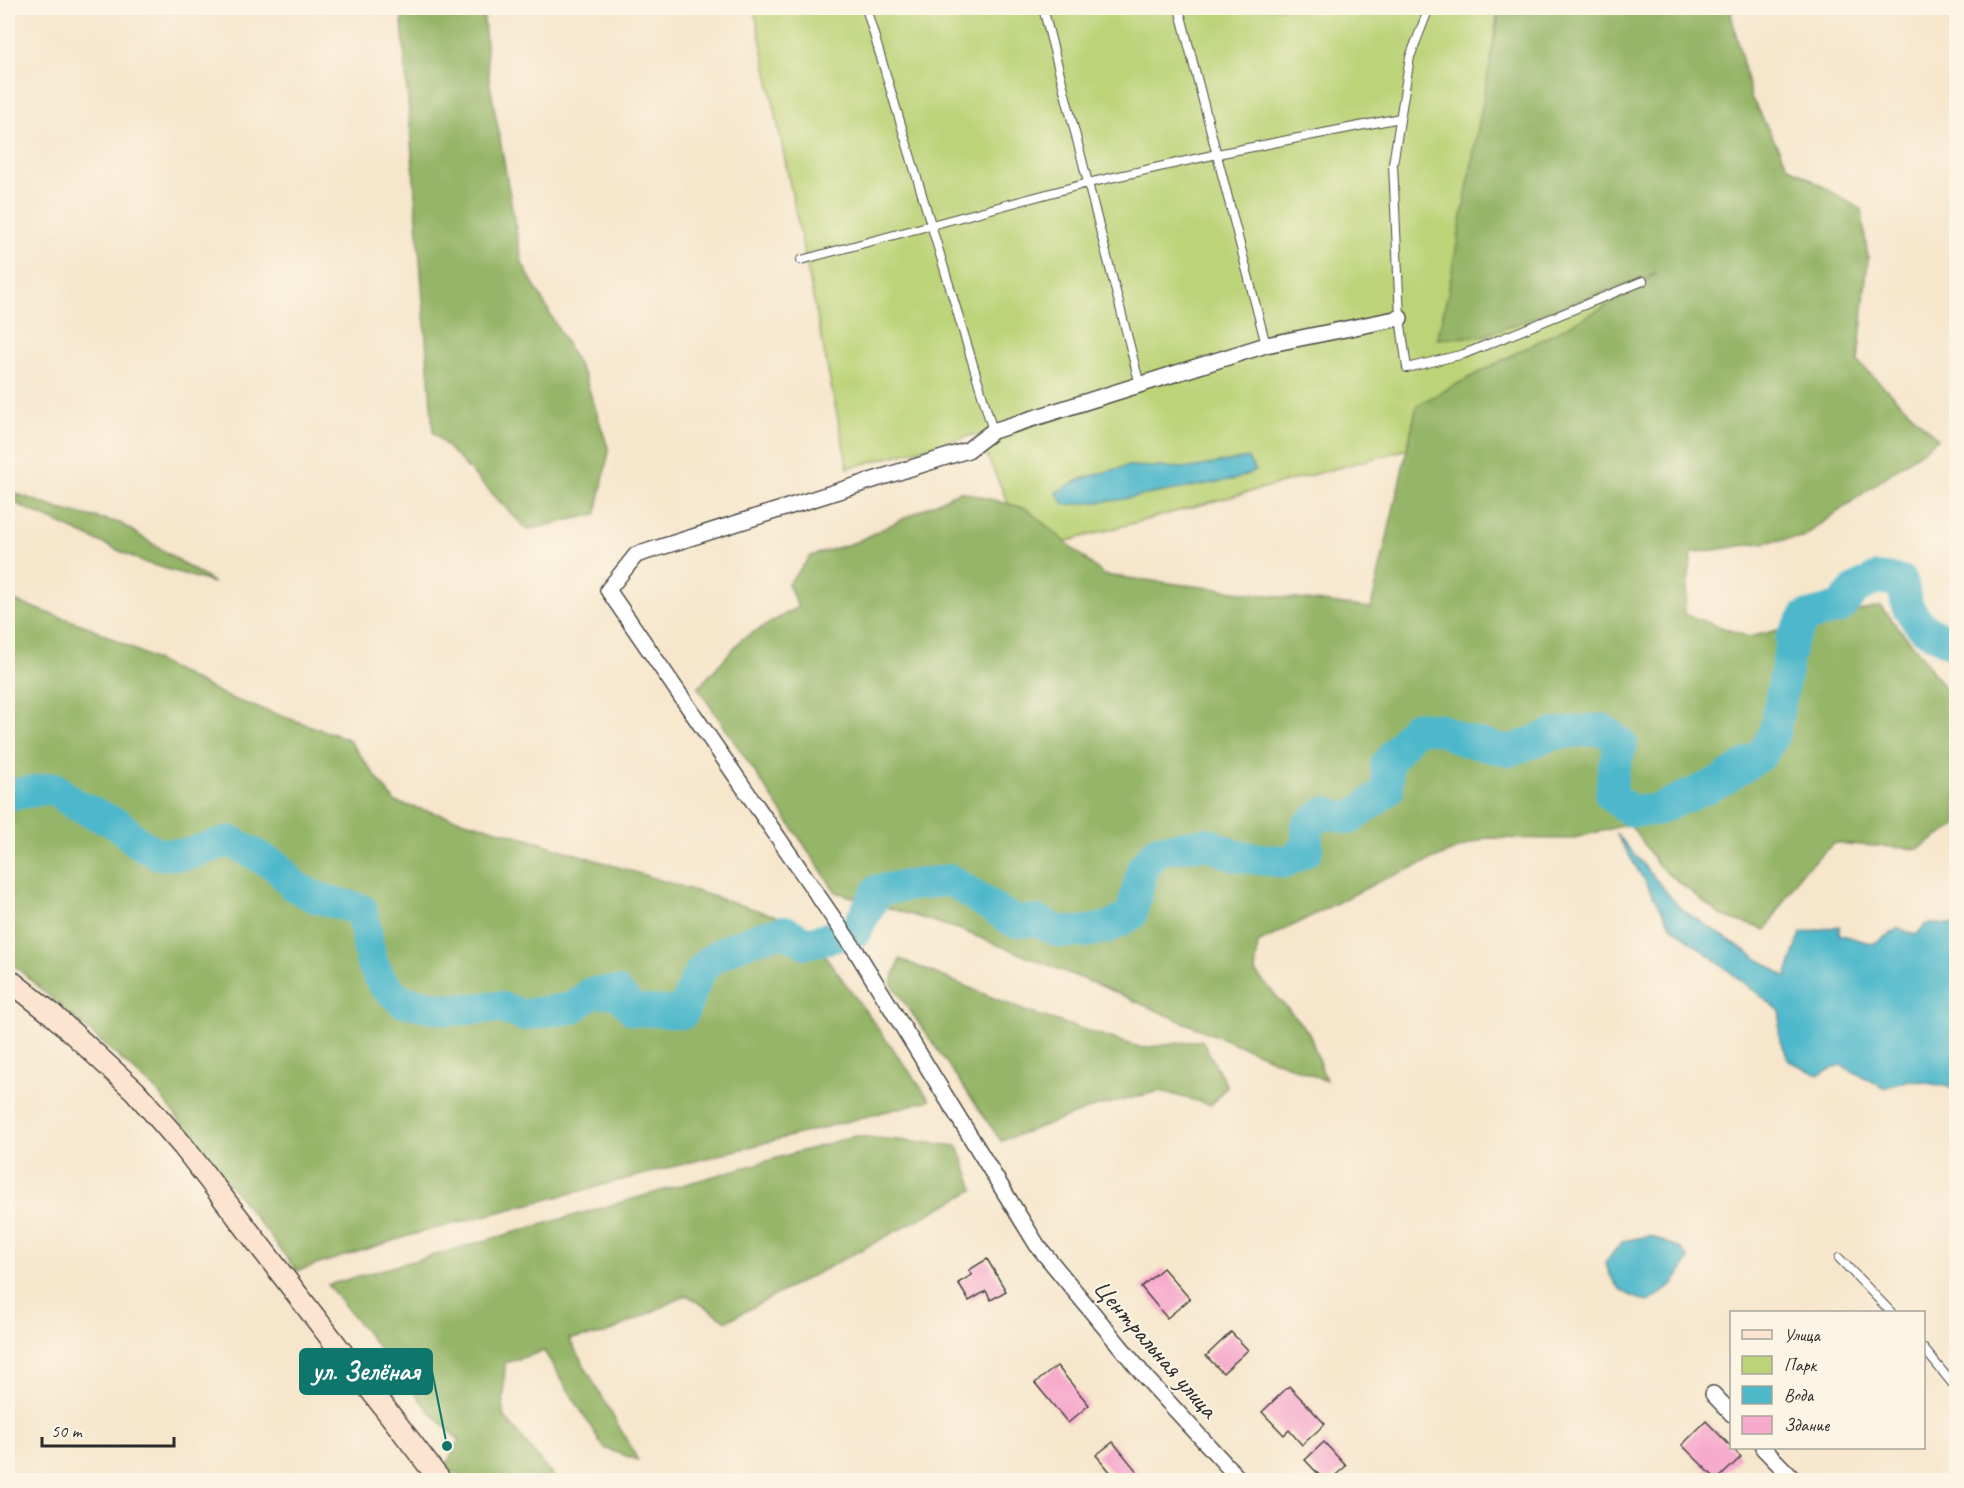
<svg xmlns="http://www.w3.org/2000/svg" width="1964" height="1488" font-family="Caveat,sans-serif">
	<style>
		.green { fill: #bcd378; stroke: #747f52; stroke-width: 1.5 }
		.forest { fill: #95b568; stroke: #60704a; stroke-width: 1.5 }
		.water { fill: #4eb8cb; stroke: #3c727b; stroke-width: 1.5 }
		.lines { fill: none; stroke-linecap: round; stroke-linejoin: round }
		.river { stroke: #4eb8cb; stroke-width: 32 }
		.building { fill: #f6aacc }
		.lane-casing { stroke: #494743; stroke-width: 10 }
		.street-casing { stroke: #494743; stroke-width: 18 }
		.secondary-casing { stroke: #494743; stroke-width: 24 }
		.lane { stroke: #fff; stroke-width: 8 }
		.street { stroke: #fff; stroke-width: 15 }
		.secondary { stroke: #fde4d1; stroke-width: 21 }
		.labels { text-anchor: middle; stroke-width: 4.5; stroke-linejoin: round; paint-order: stroke }
		.street-label { font-size: 26px; fill: #2b2b2b; stroke: #fcf5e5 }
		.leader { fill: none; stroke: #0f766e; stroke-width: 2 }
		.callout-dot { fill: #0f766e; stroke: #fcf5e5; stroke-width: 2 }
		.callout { fill: #0f766e; stroke: #0f766e; stroke-width: 2 }
		.callout-label { font-size: 27px; text-anchor: middle; font-weight: bold; fill: #fff }
	</style>
	<rect width="100%" height="100%" fill="#fcf5e5"/>
	<filter id="ink" filterUnits="userSpaceOnUse"><feTurbulence type="fractalNoise" baseFrequency=".0167" numOctaves="2"/><feDisplacementMap in="SourceGraphic" scale="12" xChannelSelector="R" yChannelSelector="G"/><feConvolveMatrix kernelMatrix="1 2 1 2 8 2 1 2 1" color-interpolation-filters="sRGB"/></filter>
	<filter id="wash" filterUnits="userSpaceOnUse"><feTurbulence type="fractalNoise" baseFrequency=".008" numOctaves="4" result="noise"/><feDisplacementMap in="SourceGraphic" scale="24" xChannelSelector="R" yChannelSelector="G"/><feGaussianBlur stdDeviation="1.35" result="paint"/><feColorMatrix in="noise" values="0 0 0 0 0 0 0 0 0 0 0 0 0 0 0 0 0 1.4 0 .05"/><feComposite in="paint" operator="in"/></filter>
	<g filter="url(#wash)">
		<rect width="100%" height="100%" fill="#f6e6cc"/>
		<!-- green -->
		<path class="green" d="M754 8H1498L1459 299 1702 190 1750 313 1497 425 1030 551 977 434 848 468Z"/>
		<!-- forest -->
		<g class="forest">
			<path d="M401 8H483L489 79 522 263 585 377 609 451 596 514 527 530 433 432Z"/>
			<path d="M1500 8H1733L1731 14 1751 97 1788 166 1861 209 1868 258 1858 362 1938 439 1803 537 1692 553 1684 614 1749 637 1880 606 1919 652 1956 705V826L1918 849 1834 843 1801 873 1766 930 1720 915 1659 866 1630 824 1570 839 1485 838 1378 882 1258 943 1255 972 1309 1033 1326 1081 1183 1022 1103 987 958 929 836 892 698 688 742 639 798 607 788 584 811 556 856 542 960 491 1027 509 1104 575 1371 608 1417 405 1625 296 1657 273 1483 336 1437 339 1448 293Z"/>
			<path d="M8 491 59 509 120 523 214 583 146 563 8 500Z"/>
			<path d="M8 599 92 628 230 698 348 739 395 802 505 832 802 924 930 1100 418 1233 297 1271 156 1090 8 960Z"/>
			<path d="M900 959 1025 1011 1142 1048 1202 1040 1227 1086 1211 1105 1160 1091 1095 1107 1001 1141 891 983Z"/>
			<path d="M855 1136 958 1146 974 1190 727 1321 687 1295 605 1334 569 1339 638 1460 604 1448 544 1351 505 1363 503 1415 556 1480H465L445 1467 459 1440 430 1412 328 1285Z"/>
		</g>
		<!-- water -->
		<g class="water">
			<path d="M1247 458 1256 471 1236 479 1118 500 1065 505 1056 492 1084 478 1127 466 1190 468Z"/>
			<path d="M1616 833 1681 909 1786 977 1801 933 1840 926 1839 934 1873 944 1899 928 1916 935 1926 924H1956V1088L1910 1080 1884 1088 1841 1065 1818 1075 1789 1061 1779 1036 1780 1011 1671 926Z"/>
			<path d="M1649 1236 1680 1248 1689 1259 1673 1285 1649 1302C1621 1293 1615 1291 1605 1262L1623 1241Z"/>
		</g>
		<g class="lines">
			<!-- river -->
			<path class="river" d="M8 795 54 788 74 804 119 825 137 842 159 854 184 855 230 841 276 866 294 886 315 897 362 910 371 961 383 984 402 1001 451 1010 499 1007 522 1015 573 1008 591 993 616 992 634 1010 683 1013C688 1000 692 986 699 974 712 950 760 936 785 931L806 943 855 932 878 890 950 880 1013 921H1038L1060 932H1085L1109 927 1131 915 1143 867 1158 850 1207 843 1235 856 1285 862 1307 850V826L1326 812 1350 819 1388 790 1386 765 1415 727 1440 729 1462 740 1509 751 1554 734 1602 729 1622 744 1613 769 1611 796 1631 811 1656 810 1722 781 1762 754 1774 734 1792 638 1805 617 1839 608 1855 590 1877 578 1902 581 1907 606 1922 627 1956 645"/>
		</g>
		<g id="blocks">
			<!-- building -->
			<g class="building">
				<path d="M987 1259 1006 1291 991 1300 986 1291 969 1301 958 1283 972 1275 969 1270Z"/>
				<path d="M1163 1268 1190 1299 1167 1318 1141 1287Z"/>
				<path d="M1231 1332 1248 1350 1223 1373 1206 1356Z"/>
				<path d="M1057 1366 1089 1405 1068 1423 1035 1383Z"/>
				<path d="M1289 1386 1325 1424 1302 1445 1289 1430 1284 1435 1262 1412Z"/>
				<path d="M1706 1421 1741 1457 1717 1480 1682 1445Z"/>
				<path d="M1113 1442 1139 1474 1131 1480H1117L1096 1455Z"/>
				<path d="M1324 1442 1346 1466 1330 1480H1324L1305 1460Z"/>
			</g>
		</g>
	</g>
	<g filter="url(#ink)">
		<use href="#blocks" fill-opacity="0" stroke="#494743" stroke-width="1.5"/>
		<g class="lines">
			<defs>
				<g id="lane">
					<path d="M866 8 993 431"/>
					<path d="M1043 8 1140 385"/>
					<path d="M1179 8 1266 345"/>
					<path d="M1429 8 1410 57 1393 164 1400 318 1407 368 1464 354 1643 281"/>
					<path d="M801 260 1088 183 1217 154 1400 118"/>
					<path d="M1839 1258 1891 1312"/>
					<path d="M1924 1349 1956 1388"/>
				</g>
				<g id="street">
					<path d="M1713 1394 1732 1414"/>
					<path d="M1763 1448 1794 1480"/>
					<path d="M1240 1480 1147 1379 1037 1245 856 951 608 590 636 555 968 450 993 431 1266 345 1400 318"/>
				</g>
				<path id="secondary" d="M8 979 52 1014 135 1091 183 1146 440 1480"/>
			</defs>
			<!-- lane casing -->
			<use href="#lane" class="lane-casing"/>
			<!-- street casing -->
			<use href="#street" class="street-casing"/>
			<!-- secondary casing -->
			<use href="#secondary" class="secondary-casing"/>
			<!-- lane -->
			<use href="#lane" class="lane"/>
			<!-- street -->
			<use href="#street" class="street"/>
			<!-- secondary -->
			<use href="#secondary" class="secondary"/>
		</g>
	</g>
	<g class="labels">
		<!-- street labels -->
		<g class="street-label">
			<text transform="translate(1156 1348) rotate(49)" y="9">Центральная улица</text>
		</g>
	</g>
	<!-- callouts -->
	<path class="leader" d="M447 1446L432 1371"/>
	<circle class="callout-dot" cx="447" cy="1446" r="6"/>
	<rect class="callout" x="300" y="1349" width="132" height="45" rx="6"/>
	<g class="callout-label">
		<text x="366" y="1380">ул. Зелёная</text>
	</g>
	<!-- margin -->
	<rect width="1964" height="1488" fill="none" stroke="#fcf5e5" stroke-width="30"/>
	<!-- legend -->
	<rect x="1730" y="1311" width="195" height="138" fill="#fcf5e5" stroke="#a8a49b" stroke-width="1.5"/>
	<rect x="1742" y="1330" width="30" height="9" fill="#fde4d1" stroke="#a8a49b" stroke-width="1.5"/>
	<text x="1784" y="1341" font-size="18" fill="#2b2b2b">Улица</text>
	<rect x="1742" y="1356" width="30" height="18" fill="#bcd378" stroke="#a8a49b" stroke-width="1.5"/>
	<text x="1784" y="1371" font-size="18" fill="#2b2b2b">Парк</text>
	<rect x="1742" y="1386" width="30" height="18" fill="#4eb8cb" stroke="#a8a49b" stroke-width="1.5"/>
	<text x="1784" y="1401" font-size="18" fill="#2b2b2b">Вода</text>
	<rect x="1742" y="1416" width="30" height="18" fill="#f6aacc" stroke="#a8a49b" stroke-width="1.5"/>
	<text x="1784" y="1431" font-size="18" fill="#2b2b2b">Здание</text>
	<!-- scale -->
	<path d="M42 1437v9h132v-9" fill="none" stroke="#2b2b2b" stroke-width="3"/>
	<text x="51" y="1437" font-size="18" fill="#2b2b2b" stroke="#fcf5e5" stroke-width="4.5" paint-order="stroke">50 m</text>
</svg>
